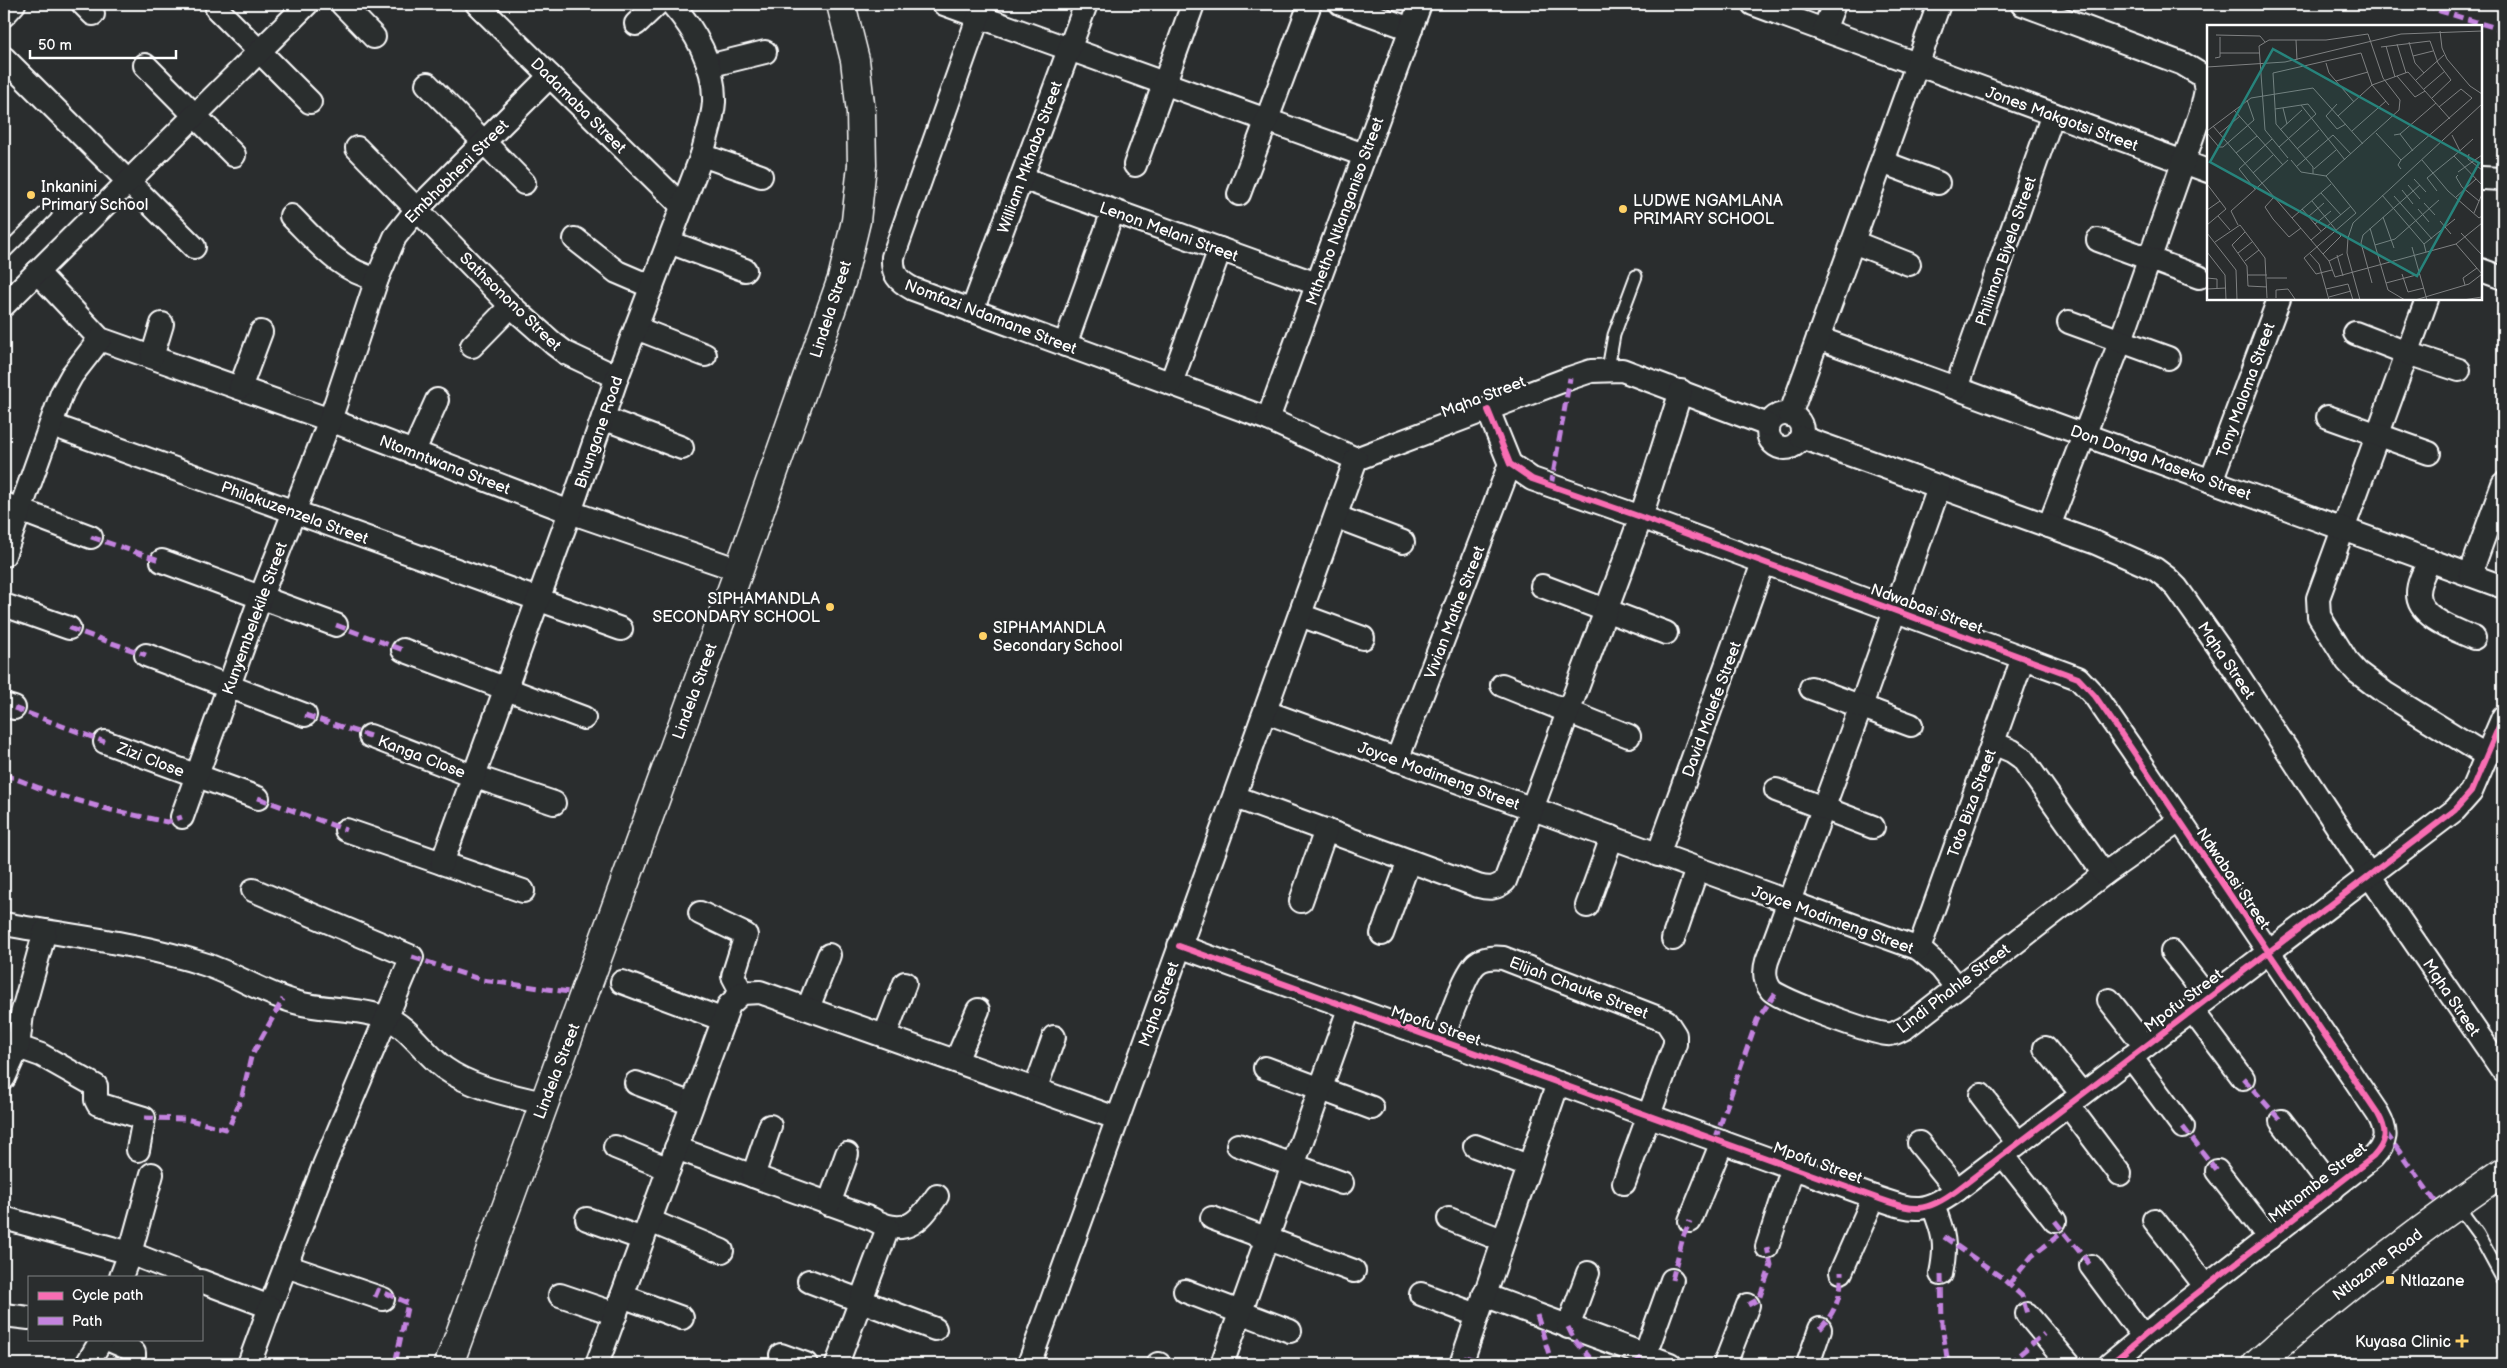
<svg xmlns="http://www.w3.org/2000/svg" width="2507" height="1368" font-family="'Balsamiq Sans',sans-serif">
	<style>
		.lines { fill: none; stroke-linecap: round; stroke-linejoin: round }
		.service-casing { stroke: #fff; stroke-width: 15 }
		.minor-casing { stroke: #fff; stroke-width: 26 }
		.tertiary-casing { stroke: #fff; stroke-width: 31 }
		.service { stroke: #2a2d2e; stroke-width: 11 }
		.minor { stroke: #2a2d2e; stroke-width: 22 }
		.tertiary { stroke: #2a2d2e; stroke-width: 28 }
		.quiet { stroke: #c483df; stroke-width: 5; stroke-dasharray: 10 5; stroke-linecap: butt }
		.cycleway-casing { stroke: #2a2d2e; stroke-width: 9 }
		.cycleway { stroke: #f96db3; stroke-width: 6 }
		.poi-dot { fill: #ffd166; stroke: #2a2d2e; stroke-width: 2 }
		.labels { text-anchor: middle; stroke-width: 5; stroke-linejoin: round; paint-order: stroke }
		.street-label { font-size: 16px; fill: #fff; stroke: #2a2d2e }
		.poi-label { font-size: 16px; fill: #fff; stroke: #2a2d2e; text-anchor: start }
		.inset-road { fill: none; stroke: #7f8182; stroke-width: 1 }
		.view { fill: #27847c; fill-opacity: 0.15; stroke: #27847c; stroke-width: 2.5 }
		.inset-edge { fill: none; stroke: #fff; stroke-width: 2.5 }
	</style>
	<rect width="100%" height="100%" fill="#2a2d2e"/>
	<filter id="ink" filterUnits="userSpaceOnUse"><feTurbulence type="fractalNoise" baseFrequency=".02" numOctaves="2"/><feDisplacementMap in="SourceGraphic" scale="10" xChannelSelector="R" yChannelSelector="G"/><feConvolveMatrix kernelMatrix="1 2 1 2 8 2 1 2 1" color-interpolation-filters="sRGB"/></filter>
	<g filter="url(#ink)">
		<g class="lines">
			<defs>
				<g id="service">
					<path d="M4 253 46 211"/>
					<path d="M1608 369 1614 335 1636 276"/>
					<path d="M2456 1204 2478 1234 2503 1280"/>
				</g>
				<g id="minor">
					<path d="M83 4 93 14"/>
					<path d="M342 4 374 37"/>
					<path d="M477 4 681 205"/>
					<path d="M944 4 1364 155"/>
					<path d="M983 4 893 257C892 274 898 281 913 289L1268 419 1356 459"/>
					<path d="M1341 4 1411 29"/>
					<path d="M1753 4 2208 171"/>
					<path d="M2022 4 2183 64 2203 76 2206 90 2202 109 2121 340 2049 526"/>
					<path d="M217 9 310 102"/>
					<path d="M4 15 14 4"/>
					<path d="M636 24 657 4"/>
					<path d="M1824 30 1834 4"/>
					<path d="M4 58 194 247"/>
					<path d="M145 65 234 155"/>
					<path d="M708 66 765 52"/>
					<path d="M427 84 524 183"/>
					<path d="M357 148 511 306 554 344 566 353 617 377"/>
					<path d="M702 155 761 176"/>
					<path d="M1882 162 1938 183"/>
					<path d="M1135 165 1193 4"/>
					<path d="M1022 178 1317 284"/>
					<path d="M2481 178 2503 179"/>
					<path d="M1239 194 1310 4"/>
					<path d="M291 216C317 242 340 271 377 279"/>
					<path d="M575 239 617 272 652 287"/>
					<path d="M2098 240 2199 277"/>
					<path d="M669 242 745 270"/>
					<path d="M1853 242 1909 264"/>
					<path d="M2481 270 2503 278"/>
					<path d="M37 272 100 339 330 420 570 512 739 570"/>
					<path d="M2427 299 2318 598 2319 616 2347 661 2357 672 2385 693 2487 756"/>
					<path d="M4 305 307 4"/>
					<path d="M972 311 1086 4"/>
					<path d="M2069 322 2168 358"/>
					<path d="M636 328 705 355"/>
					<path d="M2355 333 2407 353 2459 370"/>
					<path d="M1818 338 2503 587"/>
					<path d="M1065 345 1113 211"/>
					<path d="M472 346 511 306"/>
					<path d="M152 357 162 324"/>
					<path d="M1171 383 1220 249"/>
					<path d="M240 388 261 332"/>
					<path d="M1956 388 2053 114"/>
					<path d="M1488 410 1510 464 1532 479 1641 517 2078 678 2095 696 2131 748 2378 1114C2388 1132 2387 1142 2373 1157L2182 1305 2110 1364"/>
					<circle cx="1785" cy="431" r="17"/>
					<path d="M1790 415 1939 4"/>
					<path d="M2328 417 2429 453"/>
					<path d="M603 418 682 448"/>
					<path d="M1268 419 1420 4"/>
					<path d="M52 425 621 629"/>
					<path d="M1801 437 2096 543 2155 569 2167 578 2177 588 2230 663 2369 875 2503 1071"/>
					<path d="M413 453 437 400"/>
					<path d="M1356 459 1570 378 1591 371 1622 370 1768 425"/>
					<path d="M2211 481 2279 299"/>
					<path d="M1939 487 1861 706 1767 961C1764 971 1764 981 1771 990 1779 1000 1872 1033 1887 1034 1893 1035 1899 1031 1905 1028L2104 874 2179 821"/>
					<path d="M4 504 91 537"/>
					<path d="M1337 517 1403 542"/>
					<path d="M4 555 62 393 72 375 100 339"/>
					<path d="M2430 560C2425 570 2418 582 2418 593 2417 617 2456 630 2474 638"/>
					<path d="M162 561 336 625"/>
					<path d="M2470 575 2503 484"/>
					<path d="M1542 586 1666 633"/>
					<path d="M4 605 69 628"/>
					<path d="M1300 615 1363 638"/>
					<path d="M403 650 584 718"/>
					<path d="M146 655 305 715"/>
					<path d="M1502 685 1629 736"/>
					<path d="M1811 688 1911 725"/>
					<path d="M4 705 14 708"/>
					<path d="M1266 712 1919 949 1941 968 1956 987"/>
					<path d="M370 736 473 776 554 803"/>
					<path d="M105 742 258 798"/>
					<path d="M1993 743 2012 751 2022 758 2104 874"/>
					<path d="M1397 760 1510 464"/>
					<path d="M1776 790 1873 827"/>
					<path d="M1235 797 1478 886C1489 889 1496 889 1505 881L1641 517 1681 391"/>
					<path d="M182 817 260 599 330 420 377 279 395 237 417 209 550 76"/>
					<path d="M346 830 523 891"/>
					<path d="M1658 855 1763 563"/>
					<path d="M442 863 570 512 617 377 702 155C706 138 713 120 714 102 715 65 695 30 672 4"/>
					<path d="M1301 901 1326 830"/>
					<path d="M1587 906 1612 837"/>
					<path d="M700 913 746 935 733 976 742 993"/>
					<path d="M4 924C70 936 139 943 204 964 235 974 263 993 295 1002 324 1011 354 1007 384 1017 408 1025 424 1053 444 1068 472 1088 510 1095 543 1103"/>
					<path d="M1382 934 1409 861"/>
					<path d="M1673 939 1697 869"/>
					<path d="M1179 946 1874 1197C1912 1210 1922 1216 1957 1190L2455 810 2471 792 2503 717"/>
					<path d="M1919 949 2023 658"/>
					<path d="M2172 952 2208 998"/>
					<path d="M622 982 724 1020"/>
					<path d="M2109 1000 2145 1046"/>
					<path d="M808 1008 829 955"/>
					<path d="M2192 1010 2243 1078"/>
					<path d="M885 1035 905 983"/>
					<path d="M1441 1041C1448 1025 1465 972 1477 963 1485 957 1494 957 1503 958L1666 1021 1675 1035V1044L1624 1183"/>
					<path d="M4 1042 41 1055 96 1086V1100L98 1104 144 1118 138 1150"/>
					<path d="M2045 1048 2082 1094"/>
					<path d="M2131 1057 2183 1127"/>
					<path d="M956 1061 978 1010"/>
					<path d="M1265 1068 1372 1108"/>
					<path d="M4 1078 18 1047 22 1014 45 931"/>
					<path d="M636 1083 692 1104"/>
					<path d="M1035 1090 1054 1037"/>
					<path d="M1981 1095 2018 1143"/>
					<path d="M2068 1105 2120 1174"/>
					<path d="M2281 1121 2333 1189"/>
					<path d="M1919 1143 1957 1190"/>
					<path d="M1238 1145 1342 1183"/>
					<path d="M1475 1146 1528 1166"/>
					<path d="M615 1147 669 1169"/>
					<path d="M676 1148 872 1219C904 1237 918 1224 937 1196"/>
					<path d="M2003 1155 2055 1221"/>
					<path d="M2217 1171 2269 1238"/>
					<path d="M753 1176 770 1126"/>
					<path d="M829 1204 847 1154"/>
					<path d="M1933 1206C1944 1233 1947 1245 1941 1274"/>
					<path d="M4 1218 130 1253 191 1277"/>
					<path d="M1212 1218 1354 1271"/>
					<path d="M587 1219 643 1239"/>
					<path d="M1449 1219 1502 1240"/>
					<path d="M2154 1220 2206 1287"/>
					<path d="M650 1221 722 1251"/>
					<path d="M1690 1221 1722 1142"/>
					<path d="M1767 1247 1793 1167"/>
					<path d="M286 1266 383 1299"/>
					<path d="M2091 1266 2143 1336"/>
					<path d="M1841 1272 1874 1197"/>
					<path d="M121 1277 130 1253 152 1174"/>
					<path d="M201 1281 270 1307 325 1163 412 957 253 890"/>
					<path d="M809 1281 935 1329"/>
					<path d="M1185 1291 1290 1331"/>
					<path d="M1421 1294 1477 1315"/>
					<path d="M560 1295 616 1314"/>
					<path d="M1484 1295 1670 1364"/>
					<path d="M622 1296 682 1318"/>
					<path d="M2027 1314 2069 1364"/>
					<path d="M4 1315 29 1318"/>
					<path d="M1568 1327 1588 1273"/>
					<path d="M107 1339 130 1349 134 1353V1364"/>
					<path d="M781 1355 806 1364"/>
					<path d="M1645 1355 1672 1280"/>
					<path d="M87 1364 102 1339"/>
					<path d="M249 1364 270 1307"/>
					<path d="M597 1364 729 1005 742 993 760 992 1116 1118"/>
					<path d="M837 1364 888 1228"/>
					<path d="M1029 1364 1356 459"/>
					<path d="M1158 1364H1159"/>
					<path d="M1222 1364 1349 1009"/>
					<path d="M1461 1364 1558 1083"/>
					<path d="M1725 1364 1748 1305"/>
					<path d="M1808 1364 1820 1329"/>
				</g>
				<g id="tertiary">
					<path d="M449 1364 739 570 842 279 856 221 862 165 861 113 855 60 841 4"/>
					<path d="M2257 1364C2335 1294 2417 1231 2503 1172"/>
				</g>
			</defs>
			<!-- service casing -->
			<use href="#service" class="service-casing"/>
			<!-- minor casing -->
			<use href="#minor" class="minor-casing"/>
			<!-- tertiary casing -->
			<use href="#tertiary" class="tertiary-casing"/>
			<!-- service -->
			<use href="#service" class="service"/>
			<!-- minor -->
			<use href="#minor" class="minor"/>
			<!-- tertiary -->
			<use href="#tertiary" class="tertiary"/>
			<!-- quiet -->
			<g class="quiet">
				<path d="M2425 4 2440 11 2503 30"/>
				<path d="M1551 486 1570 378"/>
				<path d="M91 537 162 561"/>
				<path d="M336 625 403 650"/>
				<path d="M69 628 146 655"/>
				<path d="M14 708 105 742"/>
				<path d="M305 715 370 736"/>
				<path d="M4 774 54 794 111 810 167 822 182 817"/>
				<path d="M258 798 346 830"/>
				<path d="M412 957 482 980 569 992"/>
				<path d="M2243 1078 2281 1121"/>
				<path d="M144 1118 186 1119 225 1129 229 1127 242 1096 251 1057 283 999"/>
				<path d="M2183 1127 2217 1171"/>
				<path d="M2386 1133 2435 1201"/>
				<path d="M1715 1140 1757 1020 1775 994"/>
				<path d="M2055 1221 2091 1266"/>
				<path d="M1944 1237 2001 1277 2022 1296 2027 1314"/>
				<path d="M1941 1274 1942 1325 1948 1364"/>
				<path d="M1672 1280 1683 1237 1690 1221"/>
				<path d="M2009 1284 2032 1256 2063 1232"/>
				<path d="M375 1297 378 1290 408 1303 395 1364"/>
				<path d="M1748 1305 1759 1299 1771 1265 1767 1247"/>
				<path d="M1537 1315 1552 1364"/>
				<path d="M1568 1327 1574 1339 1595 1364"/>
				<path d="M1820 1329C1836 1311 1842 1295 1841 1272"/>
				<path d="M1464 1357 1492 1364"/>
				<path d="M1634 1364 1645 1355"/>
				<path d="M2008 1364 2044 1334"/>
			</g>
			<defs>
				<g id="cycleway">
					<path d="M1488 410 1510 464 1532 479 1641 517 2078 678 2095 696 2131 748 2378 1114C2388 1132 2387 1142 2373 1157L2182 1305 2110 1364"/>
					<path d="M1179 946 1874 1197C1912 1210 1922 1216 1957 1190L2455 810 2471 792 2503 717"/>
				</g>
			</defs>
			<!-- cycleway casing -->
			<use href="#cycleway" class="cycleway-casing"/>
			<!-- cycleway -->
			<use href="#cycleway" class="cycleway"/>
		</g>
	</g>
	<!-- markers -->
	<g class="poi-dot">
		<circle cx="31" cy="195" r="5"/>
		<circle cx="1623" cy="209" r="5"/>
		<circle cx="830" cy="607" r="5"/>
		<circle cx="983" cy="636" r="5"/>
		<rect x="2385" y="1275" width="10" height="10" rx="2.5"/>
		<path d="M2459.5 1333.5h5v5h5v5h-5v5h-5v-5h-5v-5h5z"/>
	</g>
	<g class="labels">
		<!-- street labels -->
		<g class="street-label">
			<text transform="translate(579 105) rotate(45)" y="6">Dadamaba Street</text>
			<text transform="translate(2062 118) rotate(20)" y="6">Jones Makgotsi Street</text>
			<text transform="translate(1029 157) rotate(-70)" y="6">William Mkhaba Street</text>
			<text transform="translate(456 171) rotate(-45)" y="6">Embhobheni Street</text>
			<text transform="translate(1344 211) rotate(-70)" y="6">Mthetho Ntlanganiso Street</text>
			<text transform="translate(1169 231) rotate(20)" y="6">Lenon Melani Street</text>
			<text transform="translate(2005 251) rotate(-71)" y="6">Philimon Biyela Street</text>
			<text transform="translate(511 301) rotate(44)" y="6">Sathsonono Street</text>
			<text transform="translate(830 309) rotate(-72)" y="6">Lindela Street</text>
			<text transform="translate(991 316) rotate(21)" y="6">Nomfazi Ndamane Street</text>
			<text transform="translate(2245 390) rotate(-70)" y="6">Tony Maloma Street</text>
			<text transform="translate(1483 396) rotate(-21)" y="6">Mqha Street</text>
			<text transform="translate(598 432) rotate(-71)" y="6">Bhungane Road</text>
			<text transform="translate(2161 462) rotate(20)" y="6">Don Donga Maseko Street</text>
			<text transform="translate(445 464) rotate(21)" y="6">Ntomntwana Street</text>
			<text transform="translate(295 512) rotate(20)" y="6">Philakuzenzela Street</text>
			<text transform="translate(1927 608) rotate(20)" y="6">Ndwabasi Street</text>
			<text transform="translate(1454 612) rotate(-69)" y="6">Vivian Mathe Street</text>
			<text transform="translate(254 618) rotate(-70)" y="6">Kunyembelekile Street</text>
			<text transform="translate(2227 660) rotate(56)" y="6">Mqha Street</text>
			<text transform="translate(694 691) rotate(-70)" y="6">Lindela Street</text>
			<text transform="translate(1711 709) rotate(-70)" y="6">David Molefe Street</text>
			<text transform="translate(422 756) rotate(21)" y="6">Kanga Close</text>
			<text transform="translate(151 759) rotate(21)" y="6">Zizi Close</text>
			<text transform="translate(1439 775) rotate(20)" y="6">Joyce Modimeng Street</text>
			<text transform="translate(1971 803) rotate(-70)" y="6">Toto Biza Street</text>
			<text transform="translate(2234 878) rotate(56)" y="6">Ndwabasi Street</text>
			<text transform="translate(1833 919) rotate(20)" y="6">Joyce Modimeng Street</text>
			<text transform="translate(1579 987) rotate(21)" y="6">Elijah Chauke Street</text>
			<text transform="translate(1953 988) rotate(-37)" y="6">Lindi Phahle Street</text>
			<text transform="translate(2452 997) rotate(56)" y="6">Mqha Street</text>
			<text transform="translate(2183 1000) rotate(-37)" y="6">Mpofu Street</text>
			<text transform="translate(1158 1004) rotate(-70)" y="6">Mqha Street</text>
			<text transform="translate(1436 1025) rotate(19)" y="6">Mpofu Street</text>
			<text transform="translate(556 1071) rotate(-69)" y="6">Lindela Street</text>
			<text transform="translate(1818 1162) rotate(20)" y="6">Mpofu Street</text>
			<text transform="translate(2317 1182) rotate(-38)" y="6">Mkhombe Street</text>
			<text transform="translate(2377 1264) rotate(-37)" y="6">Ntlazane Road</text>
		</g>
		<!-- poi labels -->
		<g class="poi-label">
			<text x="41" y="192">Inkanini<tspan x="41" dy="18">Primary School</tspan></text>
			<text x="1633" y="206">LUDWE NGAMLANA<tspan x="1633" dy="18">PRIMARY SCHOOL</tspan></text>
			<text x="820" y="604" text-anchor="end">SIPHAMANDLA<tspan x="820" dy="18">SECONDARY SCHOOL</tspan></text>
			<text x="993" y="633">SIPHAMANDLA<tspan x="993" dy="18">Secondary School</tspan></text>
			<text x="2400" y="1286">Ntlazane</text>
			<text x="2451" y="1347" text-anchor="end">Kuyasa Clinic</text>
		</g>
	</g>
	<!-- overview -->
	<g transform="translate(2207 25)">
		<rect width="275" height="275" fill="#2a2d2e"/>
		<path class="inset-road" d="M233 6 235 23 240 34 263 61 275 69M9 10 53 11 58 17M89 15 90 35M202 17 208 38 217 48M190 19 199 48M179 21 188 52M174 22 223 16 231 38 244 55 225 73M13 28H52M206 31 226 26M8 33 13 32V12M119 38 122 48 147 77M0 42 78 37 194 9 275 6M190 51 208 72 218 66M209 55 237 30M129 56 161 47M217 64 238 46M130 79 119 91 130 104 139 99M94 80 138 135M76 83 80 99M68 84 101 79 109 89 72 122M27 85 76 140M131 91 165 60 201 47 243 94M6 101 122 236 128 252 249 219 275 198M73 105 95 85M0 106 44 73 106 63 156 119M145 106 179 76M0 108 12 122H16L47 95 40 75M169 108 194 135M12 109 33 91M193 109 206 126M187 110 193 109 229 78M245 110 253 126M90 124 112 105M29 128 50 111M262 129 261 134 275 145M247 131 266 114M81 133 58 105 52 21 62 15H119L161 9 176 53 193 75 192 85 119 151M84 135 94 147 119 151M215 135 241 166 272 193 275 191M89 142 126 110 144 129M107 144 129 125M194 144 191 140 194 135 265 73 254 64 232 82M251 147 275 130M46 148 66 130M106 149V142L69 99 66 48 154 28 165 60 182 80M251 150 249 152 255 162 272 176M119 151 149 188 97 233 109 249 125 245M207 154 219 167M0 159 19 184 0 200M201 160 213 174M48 164 32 144 65 114M195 165 206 179M230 166 220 153 247 131 275 160M114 168 134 190M175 170 217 219 219 227M187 171 225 214M67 172 58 182 66 194 82 212 94 203M249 172 269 154M105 176 134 211 116 229M217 178 228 190M95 184 114 206M211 184 222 197M0 185 13 176M267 188 275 169M11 191 23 205M101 192 117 178M176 192 187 223M85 193 124 159M233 196 244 209M108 199 124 186M31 200 24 186 81 135M163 203 181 265 198 275M38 207 25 220 40 241 41 261 60 262M0 208 29 245 30 275M254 208 275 230M104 215 144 181M8 217 33 200 58 233 60 273M217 219 248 194M249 219 275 249M168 220 188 214 232 175M205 222 220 275M0 227 18 250 19 275M31 228 45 217M103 229 112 239 122 275M130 230 136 251M38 236 52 225M122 236 136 229M195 249 201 267 217 263M41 250H60M0 253 10 254V264M60 253H80M165 258 154 218 156 210 213 160M179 258 213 249M258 260 256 253 270 243M0 264 19 263M119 264 141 259 146 275M122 272 144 266M69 273V265L81 264 88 274M0 275H99M153 275 140 228 141 213 146 198 275 79M208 275 262 259 275 249M256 275 275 272"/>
		<path class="view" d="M66 24 272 138 210 251 3 137Z"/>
		<rect width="275" height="275" class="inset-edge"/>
	</g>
	<!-- margin -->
	<rect width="2507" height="1368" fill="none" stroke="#2a2d2e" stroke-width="20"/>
	<rect x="10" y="10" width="2487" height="1348" fill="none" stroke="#fff" stroke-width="2" filter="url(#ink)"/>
	<!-- legend -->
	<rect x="28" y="1276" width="175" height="65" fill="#2a2d2e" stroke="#7f8182"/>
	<rect x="38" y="1292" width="25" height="8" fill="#f96db3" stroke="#7f8182"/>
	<text x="72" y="1300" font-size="15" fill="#ffffff">Cycle path</text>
	<rect x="38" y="1317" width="25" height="8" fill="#c483df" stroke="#7f8182"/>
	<text x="72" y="1326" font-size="15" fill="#ffffff">Path</text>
	<!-- scale -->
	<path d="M30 50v8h146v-8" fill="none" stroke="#ffffff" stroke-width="2.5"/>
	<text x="38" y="50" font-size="15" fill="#ffffff" stroke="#2a2d2e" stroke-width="4" paint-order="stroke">50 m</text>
</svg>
